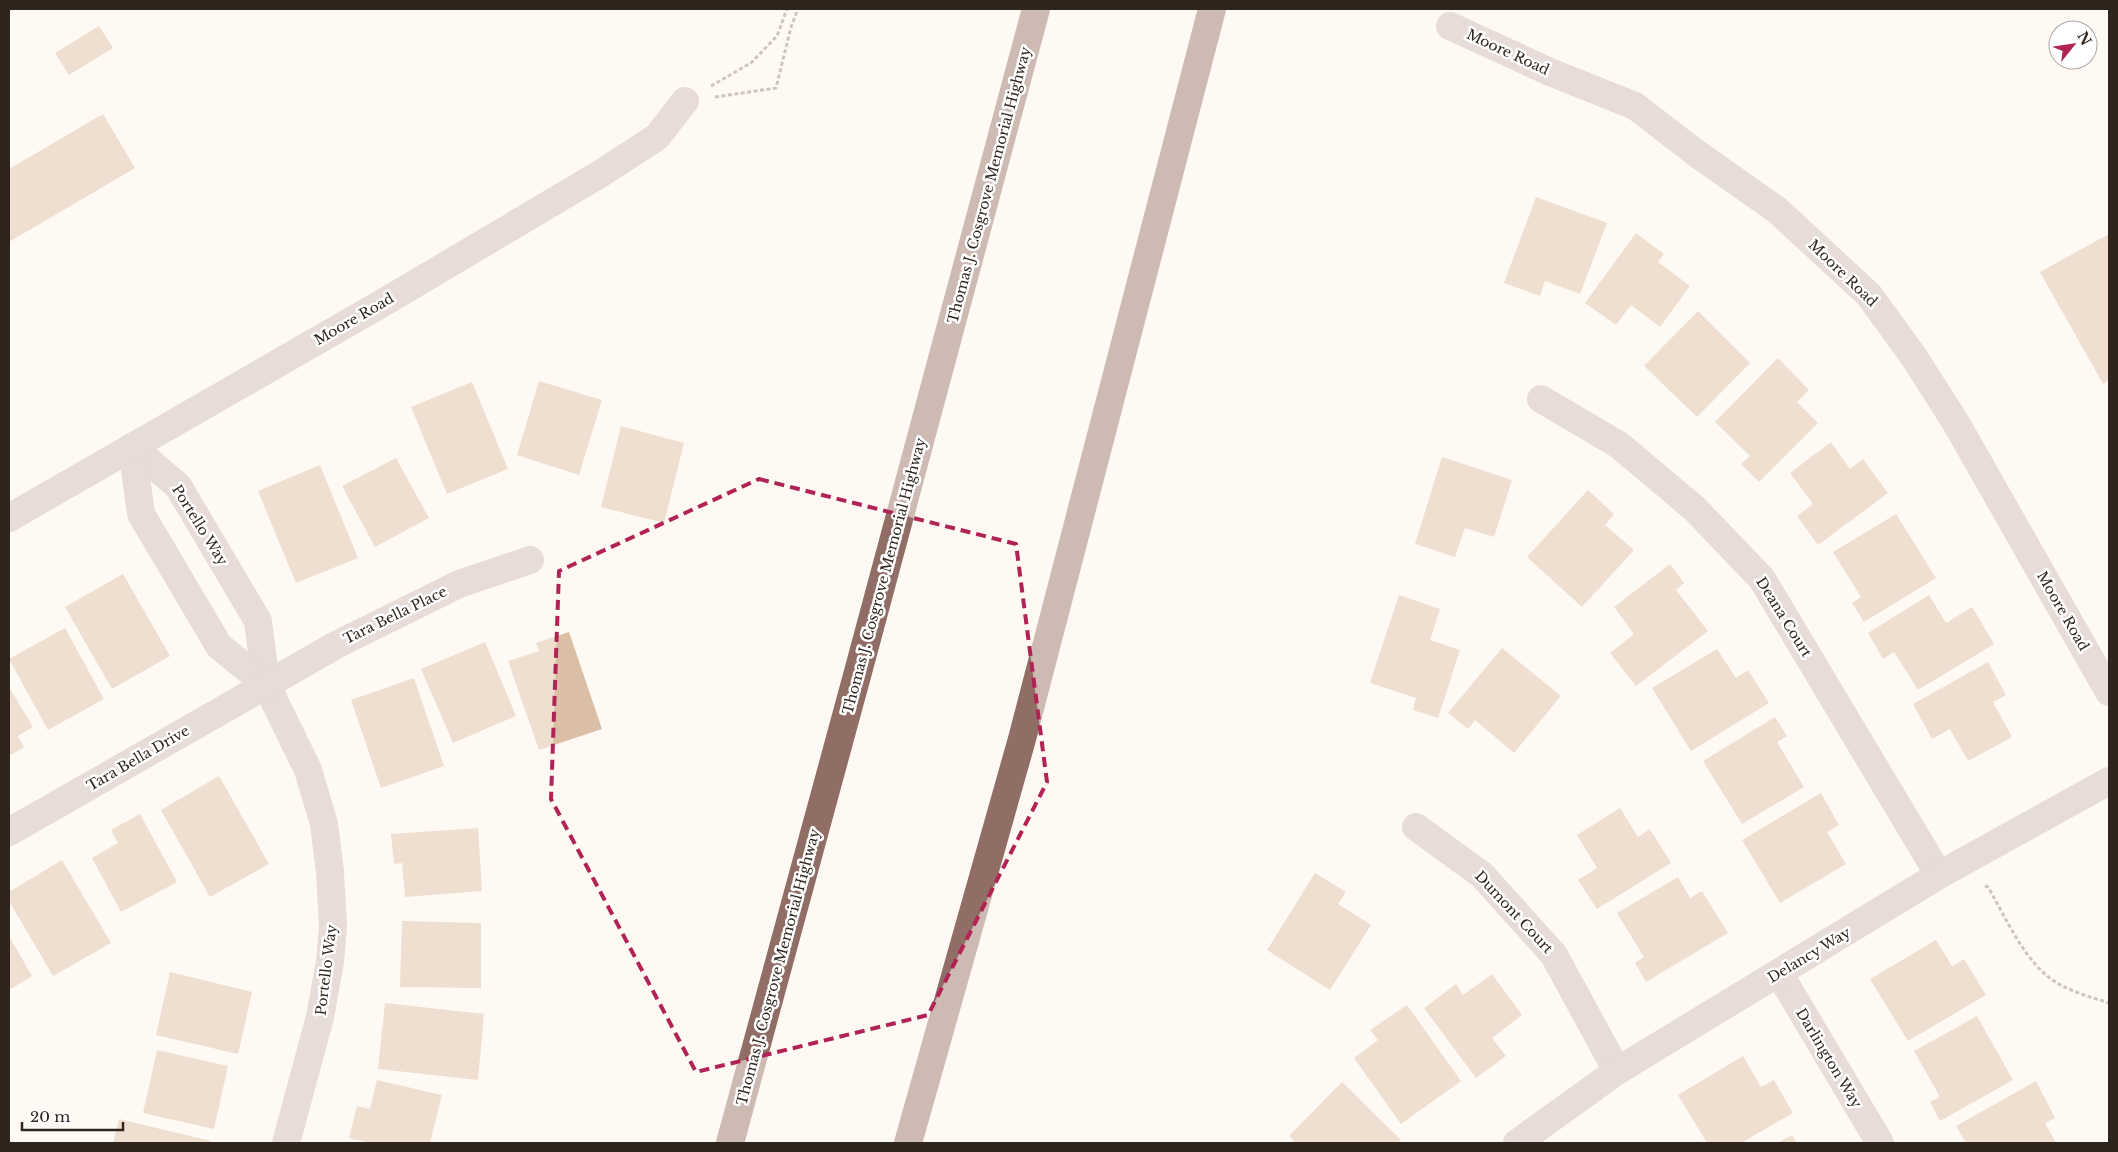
<svg xmlns="http://www.w3.org/2000/svg" width="2118" height="1152" font-family="'Libre Baskerville',serif">
	<style>
		.building { fill: #dabfa6 }
		.lines { fill: none; stroke-linecap: round; stroke-linejoin: round }
		.path { stroke: #908780; stroke-width: 3; stroke-dasharray: 4 2.5; stroke-linecap: butt }
		.minor { stroke: #cab8b4; stroke-width: 28 }
		.highway { stroke: #906d65; stroke-width: 28 }
		.marked { fill: none; stroke: #b12255; stroke-width: 4; stroke-dasharray: 10 6; stroke-linejoin: round }
		.labels { text-anchor: middle; stroke-width: 5; stroke-linejoin: round; paint-order: stroke }
		.street-label { font-size: 14px; fill: #30251c; stroke: #fff }
	</style>
	<rect width="100%" height="100%" fill="#fff9f4"/>
	<!-- building -->
	<g class="building">
		<path d="M99 26 113 48 69 75 55 53Z"/>
		<path d="M103 114 135 168 9 242V169Z"/>
		<path d="M1536 197 1607 223 1580 294 1545 281 1540 296 1504 283Z"/>
		<path d="M1636 233 1664 254 1658 262 1690 286 1660 327 1631 305 1616 325 1585 303Z"/>
		<path d="M2109 234V380L2103 384 2040 272Z"/>
		<path d="M1698 311 1750 363 1697 417 1644 366Z"/>
		<path d="M1778 358 1809 390 1797 402 1818 423 1759 482 1741 464 1750 456 1715 422Z"/>
		<path d="M539 381 602 400 579 475 517 455Z"/>
		<path d="M472 382 508 469 447 494 411 407Z"/>
		<path d="M621 426 684 443 664 523 601 507Z"/>
		<path d="M1831 442 1850 469 1863 459 1888 493 1818 545 1797 516 1813 504 1790 473Z"/>
		<path d="M1442 457 1512 480 1494 537 1465 528 1455 557 1415 544Z"/>
		<path d="M396 458 429 518 375 547 342 486Z"/>
		<path d="M320 465 358 558 296 583 258 491Z"/>
		<path d="M1588 490 1614 514 1605 525 1634 550 1582 607 1527 557Z"/>
		<path d="M1896 514 1936 578 1864 622 1852 603 1861 597 1833 552Z"/>
		<path d="M1670 564 1684 583 1676 590 1708 631 1636 686 1610 653 1634 634 1614 607Z"/>
		<path d="M123 574 170 656 112 689 65 607Z"/>
		<path d="M1399 595 1440 609 1430 640 1460 650 1438 718 1413 710 1416 698 1370 683Z"/>
		<path d="M1929 595 1946 623 1972 607 1994 644 1918 690 1894 652 1883 659 1868 633Z"/>
		<path d="M65 628 104 699 48 730 9 659Z"/>
		<path d="M569 632 602 729 539 750 508 661 539 651 536 643Z"/>
		<path d="M485 642 516 716 453 743 421 669Z"/>
		<path d="M1502 648 1561 696 1514 753 1475 720 1468 729 1448 713Z"/>
		<path d="M1717 649 1736 678 1748 670 1769 703 1691 751 1652 688Z"/>
		<path d="M1988 662 2006 695 1993 702 2012 737 1968 761 1950 729 1932 739 1913 704Z"/>
		<path d="M414 678 444 766 381 788 351 700Z"/>
		<path d="M9 687 33 727 18 736 24 747 9 756Z"/>
		<path d="M1775 717 1787 736 1777 742 1804 787 1742 824 1703 761Z"/>
		<path d="M219 776 269 864 210 897 161 810Z"/>
		<path d="M1821 793 1839 825 1827 832 1846 864 1780 903 1742 840Z"/>
		<path d="M1620 808 1638 837 1650 829 1671 863 1597 909 1578 880 1597 868 1577 835Z"/>
		<path d="M140 814 177 882 121 912 92 858 118 843 111 830Z"/>
		<path d="M478 828 482 891 405 897 402 863 394 864 391 834Z"/>
		<path d="M62 860 111 943 53 976 9 901V892Z"/>
		<path d="M1315 873 1346 892 1338 904 1371 925 1330 990 1267 950Z"/>
		<path d="M1678 877 1690 898 1702 891 1728 933 1646 982 1635 963 1644 957 1617 913Z"/>
		<path d="M402 921 481 923V988L400 987Z"/>
		<path d="M9 936 32 976 9 990Z"/>
		<path d="M1936 940 1952 966 1964 959 1986 995 1908 1041 1870 979Z"/>
		<path d="M170 972 252 992 238 1054 156 1035Z"/>
		<path d="M1492 974 1522 1015 1492 1038 1506 1056 1476 1078 1424 1008 1456 984 1463 995Z"/>
		<path d="M385 1003 484 1014 478 1080 378 1069Z"/>
		<path d="M1407 1005 1461 1081 1401 1124 1354 1058 1378 1040 1370 1030Z"/>
		<path d="M1977 1016 2013 1080 1940 1121 1930 1102 1940 1097 1914 1051Z"/>
		<path d="M157 1050 228 1066 214 1129 143 1113Z"/>
		<path d="M1743 1056 1761 1087 1774 1080 1793 1113 1741 1143H1707L1678 1095Z"/>
		<path d="M377 1080 442 1095 430 1143H371L349 1138 357 1106 370 1109Z"/>
		<path d="M2036 1081 2055 1118 2045 1123 2056 1143H1966L1956 1126Z"/>
		<path d="M1342 1082 1401 1140 1398 1143H1296L1289 1136Z"/>
		<path d="M119 1119 211 1141 210 1143H113Z"/>
		<path d="M1792 1135 1797 1143H1777Z"/>
	</g>
	<g class="lines">
		<!-- path -->
		<g class="path">
			<path d="M711 86 751 63 777 36 787 9"/>
			<path d="M715 97 776 88 791 27 798 9"/>
			<path d="M1985 886 1988 887C2005 916 2020 952 2046 975 2063 990 2088 996 2109 1003"/>
		</g>
		<!-- minor -->
		<g class="minor">
			<path d="M1450 26 1550 72 1635 106 1696 153 1777 210 1869 295 1914 357 1956 423 2109 692"/>
			<path d="M1541 399 1619 445 1695 509 1762 579 1939 875"/>
			<path d="M132 447 178 486 258 621 266 684 308 770 324 824 330 872 333 926 330 962 320 1017 286 1143"/>
			<path d="M132 447 141 514 219 646 266 684"/>
			<path d="M9 518 386 301 600 174 657 137 685 101"/>
			<path d="M1416 827 1482 875 1554 955 1617 1071"/>
			<path d="M9 832 336 645 459 584 530 560"/>
			<path d="M1779 973 1880 1143"/>
			<path d="M1517 1143 1617 1071 1939 875 2109 781"/>
		</g>
		<!-- highway -->
		<g class="highway">
			<path d="M730 1143 858 672 1036 9"/>
			<path d="M908 1143 1022 739 1212 9"/>
		</g>
	</g>
	<!-- marked area -->
	<path d="M0 0H2118V1152H0ZM759 479 1016 544 1047 782 928 1015 696 1072 551 799 559 571Z" fill="#fff9f4" fill-opacity=".55" fill-rule="evenodd"/>
	<path class="marked" d="M759 479 1016 544 1047 782 928 1015 696 1072 551 799 559 571Z"/>
	<g class="labels">
		<!-- street labels -->
		<g class="street-label">
			<text transform="translate(1508 52) rotate(25)" y="5">Moore Road</text>
			<text transform="translate(989 185) rotate(-75)" y="5">Thomas J. Cosgrove Memorial Highway</text>
			<text transform="translate(1843 273) rotate(44)" y="5">Moore Road</text>
			<text transform="translate(354 319) rotate(-30)" y="5">Moore Road</text>
			<text transform="translate(200 525) rotate(58)" y="5">Portello Way</text>
			<text transform="translate(884 576) rotate(-75)" y="5">Thomas J. Cosgrove Memorial Highway</text>
			<text transform="translate(2063 611) rotate(60)" y="5">Moore Road</text>
			<text transform="translate(395 615) rotate(-26)" y="5">Tara Bella Place</text>
			<text transform="translate(1784 617) rotate(58)" y="5">Deana Court</text>
			<text transform="translate(138 758) rotate(-30)" y="5">Tara Bella Drive</text>
			<text transform="translate(1514 912) rotate(47)" y="5">Dumont Court</text>
			<text transform="translate(1809 955) rotate(-31)" y="5">Delancy Way</text>
			<text transform="translate(778 967) rotate(-75)" y="5">Thomas J. Cosgrove Memorial Highway</text>
			<text transform="translate(326 970) rotate(-83)" y="5">Portello Way</text>
			<text transform="translate(1829 1058) rotate(59)" y="5">Darlington Way</text>
		</g>
	</g>
	<!-- border -->
	<rect width="2118" height="1152" fill="none" stroke="#30251c" stroke-width="20"/>
	<!-- north arrow -->
	<g transform="translate(2073 45) rotate(60)"><circle r="24" fill="#ffffff" stroke="#aca8a4"/>
	<path d="M0-4L9 19L0 12L-9 19Z" fill="#b12255"/>
	<text y="-8" font-size="14" font-weight="bold" text-anchor="middle" fill="#30251c">N</text>
	</g>
	<!-- scale -->
	<path d="M22 1122v8h101v-8" fill="none" stroke="#30251c" stroke-width="2.5"/>
	<text x="30" y="1122" font-size="15" fill="#30251c" stroke="#ffffff" stroke-width="4" paint-order="stroke">20 m</text>
</svg>
